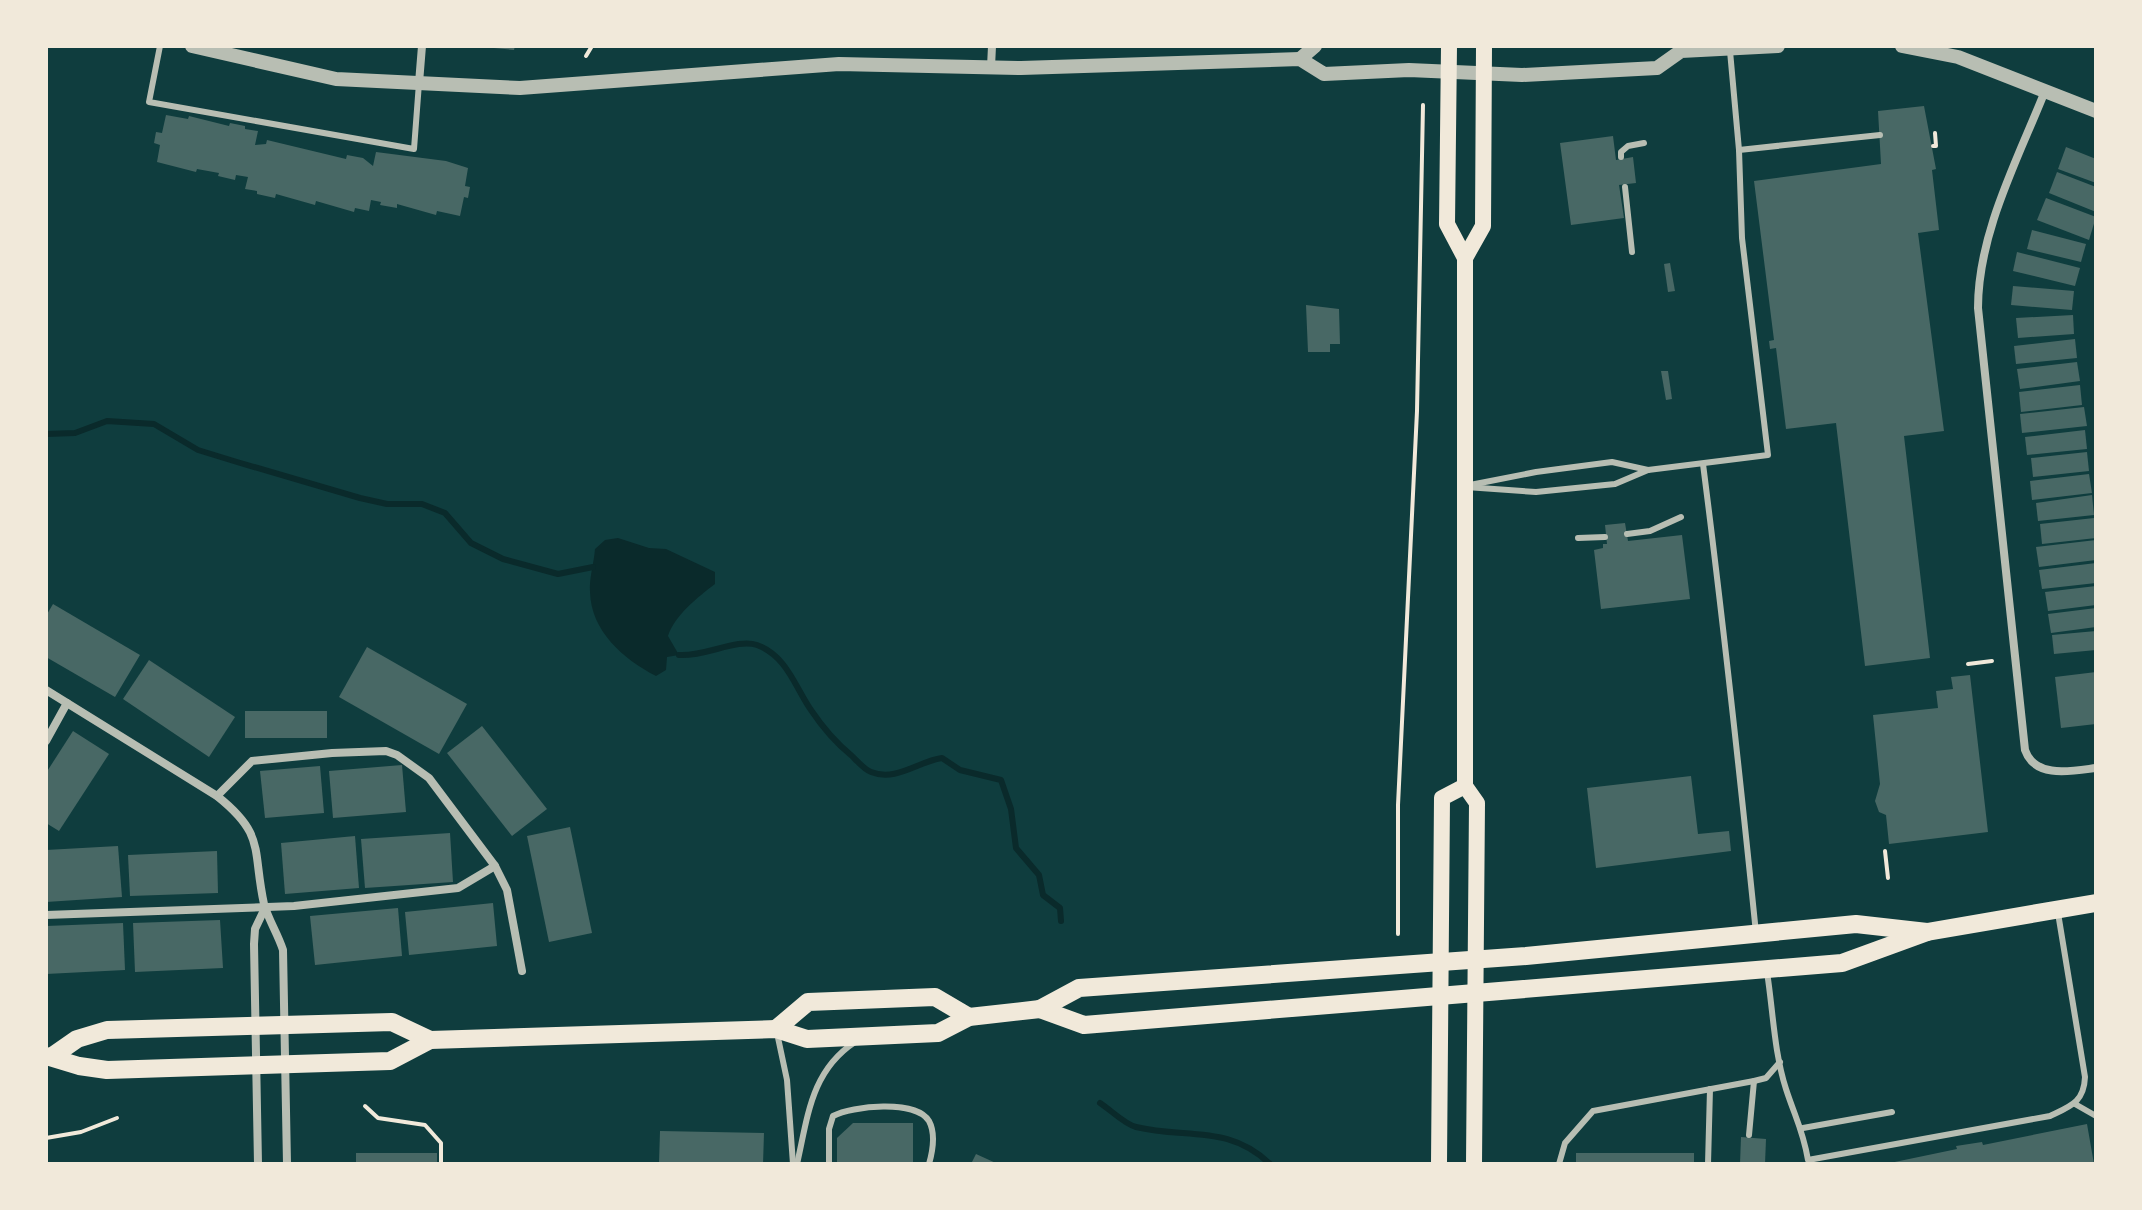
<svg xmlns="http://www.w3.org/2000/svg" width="2142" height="1210" font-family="'Titillium Web',sans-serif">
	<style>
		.water { fill: #0a2a2b }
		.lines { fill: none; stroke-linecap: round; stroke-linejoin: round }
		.stream { stroke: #0a2a2b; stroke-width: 6 }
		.building { fill: #486865 }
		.path { stroke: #f1e9da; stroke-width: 4 }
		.service { stroke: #b8beb3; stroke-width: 6 }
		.minor { stroke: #b8beb3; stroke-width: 8 }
		.tertiary { stroke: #b8beb3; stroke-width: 14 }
		.secondary { stroke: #f1e9da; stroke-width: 16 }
		.primary { stroke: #f1e9da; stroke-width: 18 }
	</style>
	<rect width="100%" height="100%" fill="#0f3d3e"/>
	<!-- water -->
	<path class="water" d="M618 538 649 548 666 549 715 572V584C698 597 675 615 668 636L679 655 667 657 666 670 656 676C623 659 591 631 590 592 589 578 594 563 595 549L605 540Z"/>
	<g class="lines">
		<!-- stream -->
		<g class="stream">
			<path d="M46 434 75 433 107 421 154 424 198 450 237 462 360 498 387 504H422L445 513 471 543 503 559 558 574 593 567"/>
			<path d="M679 655C705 657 737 638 757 645 787 656 795 687 811 710 823 728 836 743 852 756 857 761 865 770 871 772 896 782 919 761 942 758L960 770 1001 780 1011 809 1016 848 1039 875 1043 895 1060 908 1061 921"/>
			<path d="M1100 1103C1111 1110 1124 1124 1136 1127 1185 1139 1229 1124 1270 1164"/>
		</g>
	</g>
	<!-- building -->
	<g class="building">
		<path d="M494 46H515L514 50 494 48Z"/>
		<path d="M1924 106 1936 169 1932 170 1939 230 1918 233 1944 431 1904 436 1930 658 1865 666 1836 423 1786 429 1776 348 1770 349 1769 341 1774 340 1754 181 1881 164 1878 111Z"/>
		<path d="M166 115 188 119 189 116 229 126 230 123 245 126V129L258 131 255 145 266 144 267 140 346 159 347 155 363 158 373 166 376 152 446 161 468 168 465 186 470 187 468 198 464 197 460 216 437 211 436 215 397 204V208L380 205 381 202 371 200 369 211 355 208 354 212 316 201 315 205 276 194 275 198 257 194V191L245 189 248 177 236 175 235 180 218 176 219 173 197 169 196 172 157 162 160 145 154 143 156 132 162 133Z"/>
		<path d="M1613 136 1616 160 1633 157 1636 183 1619 185 1624 218 1571 225 1560 143Z"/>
		<path d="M2066 147 2096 159V183L2058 169Z"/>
		<path d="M2057 172 2096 187V212L2049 193Z"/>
		<path d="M2046 198 2096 217 2089 240 2037 220Z"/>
		<path d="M2032 230 2086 244 2081 262 2027 249Z"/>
		<path d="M2017 252 2080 268 2075 286 2013 271Z"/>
		<path d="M1670 263 1675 291 1668 292 1664 264Z"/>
		<path d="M2013 286 2074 291 2072 310 2011 305Z"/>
		<path d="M1306 305 1339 309 1340 344H1330V352H1308Z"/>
		<path d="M2073 315 2074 334 2018 338 2016 318Z"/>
		<path d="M2075 339 2077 358 2016 364 2014 346Z"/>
		<path d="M2077 362 2080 381 2020 389 2017 369Z"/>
		<path d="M1661 371H1668L1672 399 1666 400Z"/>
		<path d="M2080 385 2082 405 2021 412 2019 392Z"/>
		<path d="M2084 407 2087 426 2022 433 2020 414Z"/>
		<path d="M2085 430 2087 449 2027 455 2025 437Z"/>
		<path d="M2087 452 2089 471 2033 477 2031 458Z"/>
		<path d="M2089 474 2092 493 2032 500 2030 481Z"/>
		<path d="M2092 495 2094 515 2038 521 2036 503Z"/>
		<path d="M2094 518 2096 538 2042 544 2040 524Z"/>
		<path d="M1625 523 1628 541 1682 535 1690 599 1601 609 1594 550 1603 548V544H1607L1605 525Z"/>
		<path d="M2096 540V560L2039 567 2036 547Z"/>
		<path d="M2096 563V583L2042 589 2039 570Z"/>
		<path d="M2096 586V605L2048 611 2045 592Z"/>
		<path d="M53 604 140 655 115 697 46 657V616Z"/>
		<path d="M2096 608V627L2051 633 2048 614Z"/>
		<path d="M2096 631V650L2054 654 2052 635Z"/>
		<path d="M367 647 467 704 439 754 339 697Z"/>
		<path d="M149 660 235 717 209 757 123 699Z"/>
		<path d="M2096 672V724L2061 728 2055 677Z"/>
		<path d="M1970 675 1988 832 1889 844 1886 815 1879 812 1875 801 1880 784 1873 715 1938 708 1936 691 1953 689 1951 677Z"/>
		<rect x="245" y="711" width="82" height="27"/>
		<path d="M482 726 547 809 512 836 447 753Z"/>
		<path d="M73 731 109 754 59 831 46 823V773Z"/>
		<path d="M402 765 406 812 333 818 329 771Z"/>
		<path d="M320 766 324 813 265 818 260 771Z"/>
		<path d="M1691 776 1698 834 1729 831 1731 851 1596 868 1587 788Z"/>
		<path d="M570 827 592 933 549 942 527 836Z"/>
		<path d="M450 833 453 882 365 888 361 839Z"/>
		<path d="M355 836 359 888 285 894 281 843Z"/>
		<path d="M118 846 122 897 46 902V850Z"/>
		<path d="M217 851 218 893 130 896 128 855Z"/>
		<path d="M493 903 497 946 409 955 405 912Z"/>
		<path d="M398 908 402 956 315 965 310 916Z"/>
		<path d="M220 920 223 968 135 972 133 923Z"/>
		<path d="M123 923 125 970 46 974V926Z"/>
		<path d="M853 1123H913V1164H837V1138Z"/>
		<path d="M2087 1124 2094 1164H1885L1957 1149 1956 1146 1982 1142 1983 1145Z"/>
		<path d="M660 1131 764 1133 763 1164H659Z"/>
		<path d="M1741 1137 1766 1139 1765 1164H1740Z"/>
		<rect x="356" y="1153" width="81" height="11"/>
		<rect x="1576" y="1153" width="118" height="11"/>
		<path d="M976 1154 998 1164H971Z"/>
	</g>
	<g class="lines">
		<!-- path -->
		<g class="path">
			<path d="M586 56 592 46"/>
			<path d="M1933 146H1936L1935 133"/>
			<path d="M1968 664 1992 661"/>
			<path d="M1885 851 1888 878"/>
			<path d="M1398 934V805L1417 411 1423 105"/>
			<path d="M365 1106 378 1118 425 1125 441 1143V1164"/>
			<path d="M46 1138 81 1132 117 1118"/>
		</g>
		<!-- service -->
		<g class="service">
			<path d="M160 46 149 102 414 149 419 83"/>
			<path d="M1739 150 1880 135"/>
			<path d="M1621 157V152L1628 146 1644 143"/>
			<path d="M1625 187 1632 252"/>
			<path d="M1703 464C1723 620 1740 776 1756 933"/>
			<path d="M1470 485 1536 472 1612 462 1648 470"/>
			<path d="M1466 487 1536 492 1615 484 1648 470 1768 455 1742 238 1739 150 1730 51"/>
			<path d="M1627 534 1650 531 1681 517"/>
			<path d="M1578 538 1605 537"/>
			<path d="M1767 972C1773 1010 1774 1052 1786 1089 1795 1117 1803 1130 1808 1160L2050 1116C2071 1106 2084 1102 2085 1077L2058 913"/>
			<path d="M777 1033 787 1080 793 1164"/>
			<path d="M2075 1104 2096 1116"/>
			<path d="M1803 1128 1892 1112"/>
			<path d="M1749 1135 1754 1081"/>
			<path d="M797 1164C808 1116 811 1071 855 1042"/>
			<path d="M829 1164V1129L833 1116C852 1106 916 1099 929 1121 936 1134 933 1150 929 1164"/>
			<path d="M1559 1164 1565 1143 1593 1111 1754 1081 1766 1078 1780 1062"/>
			<path d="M1708 1164 1710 1089"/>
		</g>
		<!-- minor -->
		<g class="minor">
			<path d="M991 67 992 46"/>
			<path d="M419 83 422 46"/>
			<path d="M2045 91C2018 159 1978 233 1978 308L2025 750C2035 779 2072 771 2096 768"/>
			<path d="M46 690 217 796C266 835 252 849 264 904 268 919 278 934 283 950L287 1164"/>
			<path d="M46 741 67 703"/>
			<path d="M217 796 252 761 332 753 386 751 397 755 429 778 495 866 507 890 522 971"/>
			<path d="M46 915 294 906 458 888 495 866"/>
			<path d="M258 1164 254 944 255 929 265 908"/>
		</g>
		<!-- tertiary -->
		<g class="tertiary">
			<path d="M192 46 336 79 520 88 839 64 1021 68 1300 59 1324 74 1409 70 1522 75 1657 68 1681 51 1778 46"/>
			<path d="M1902 46 1958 57 2096 111"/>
			<path d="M1300 59 1315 46"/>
		</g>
		<!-- secondary -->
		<g class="secondary">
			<path d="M1449 46 1447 224 1465 258V786L1477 803 1474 1164"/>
			<path d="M1465 258 1483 226 1484 46"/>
			<path d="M1439 1164 1442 798 1465 786"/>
		</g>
		<!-- primary -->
		<g class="primary">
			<path d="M1040 1009 1084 1025 1842 963 1927 932 2096 903"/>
			<path d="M776 1029 808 1002 935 997 969 1017"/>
			<path d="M54 1055 77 1039 107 1030 392 1022 430 1040"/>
			<path d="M46 1056 79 1066 107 1070 390 1061 430 1040 776 1029 807 1039 938 1033 969 1017 1040 1009 1079 988 1526 956 1856 924 1927 932"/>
		</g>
	</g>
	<!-- border -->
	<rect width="2142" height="1210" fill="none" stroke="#f1e9da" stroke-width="96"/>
</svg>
